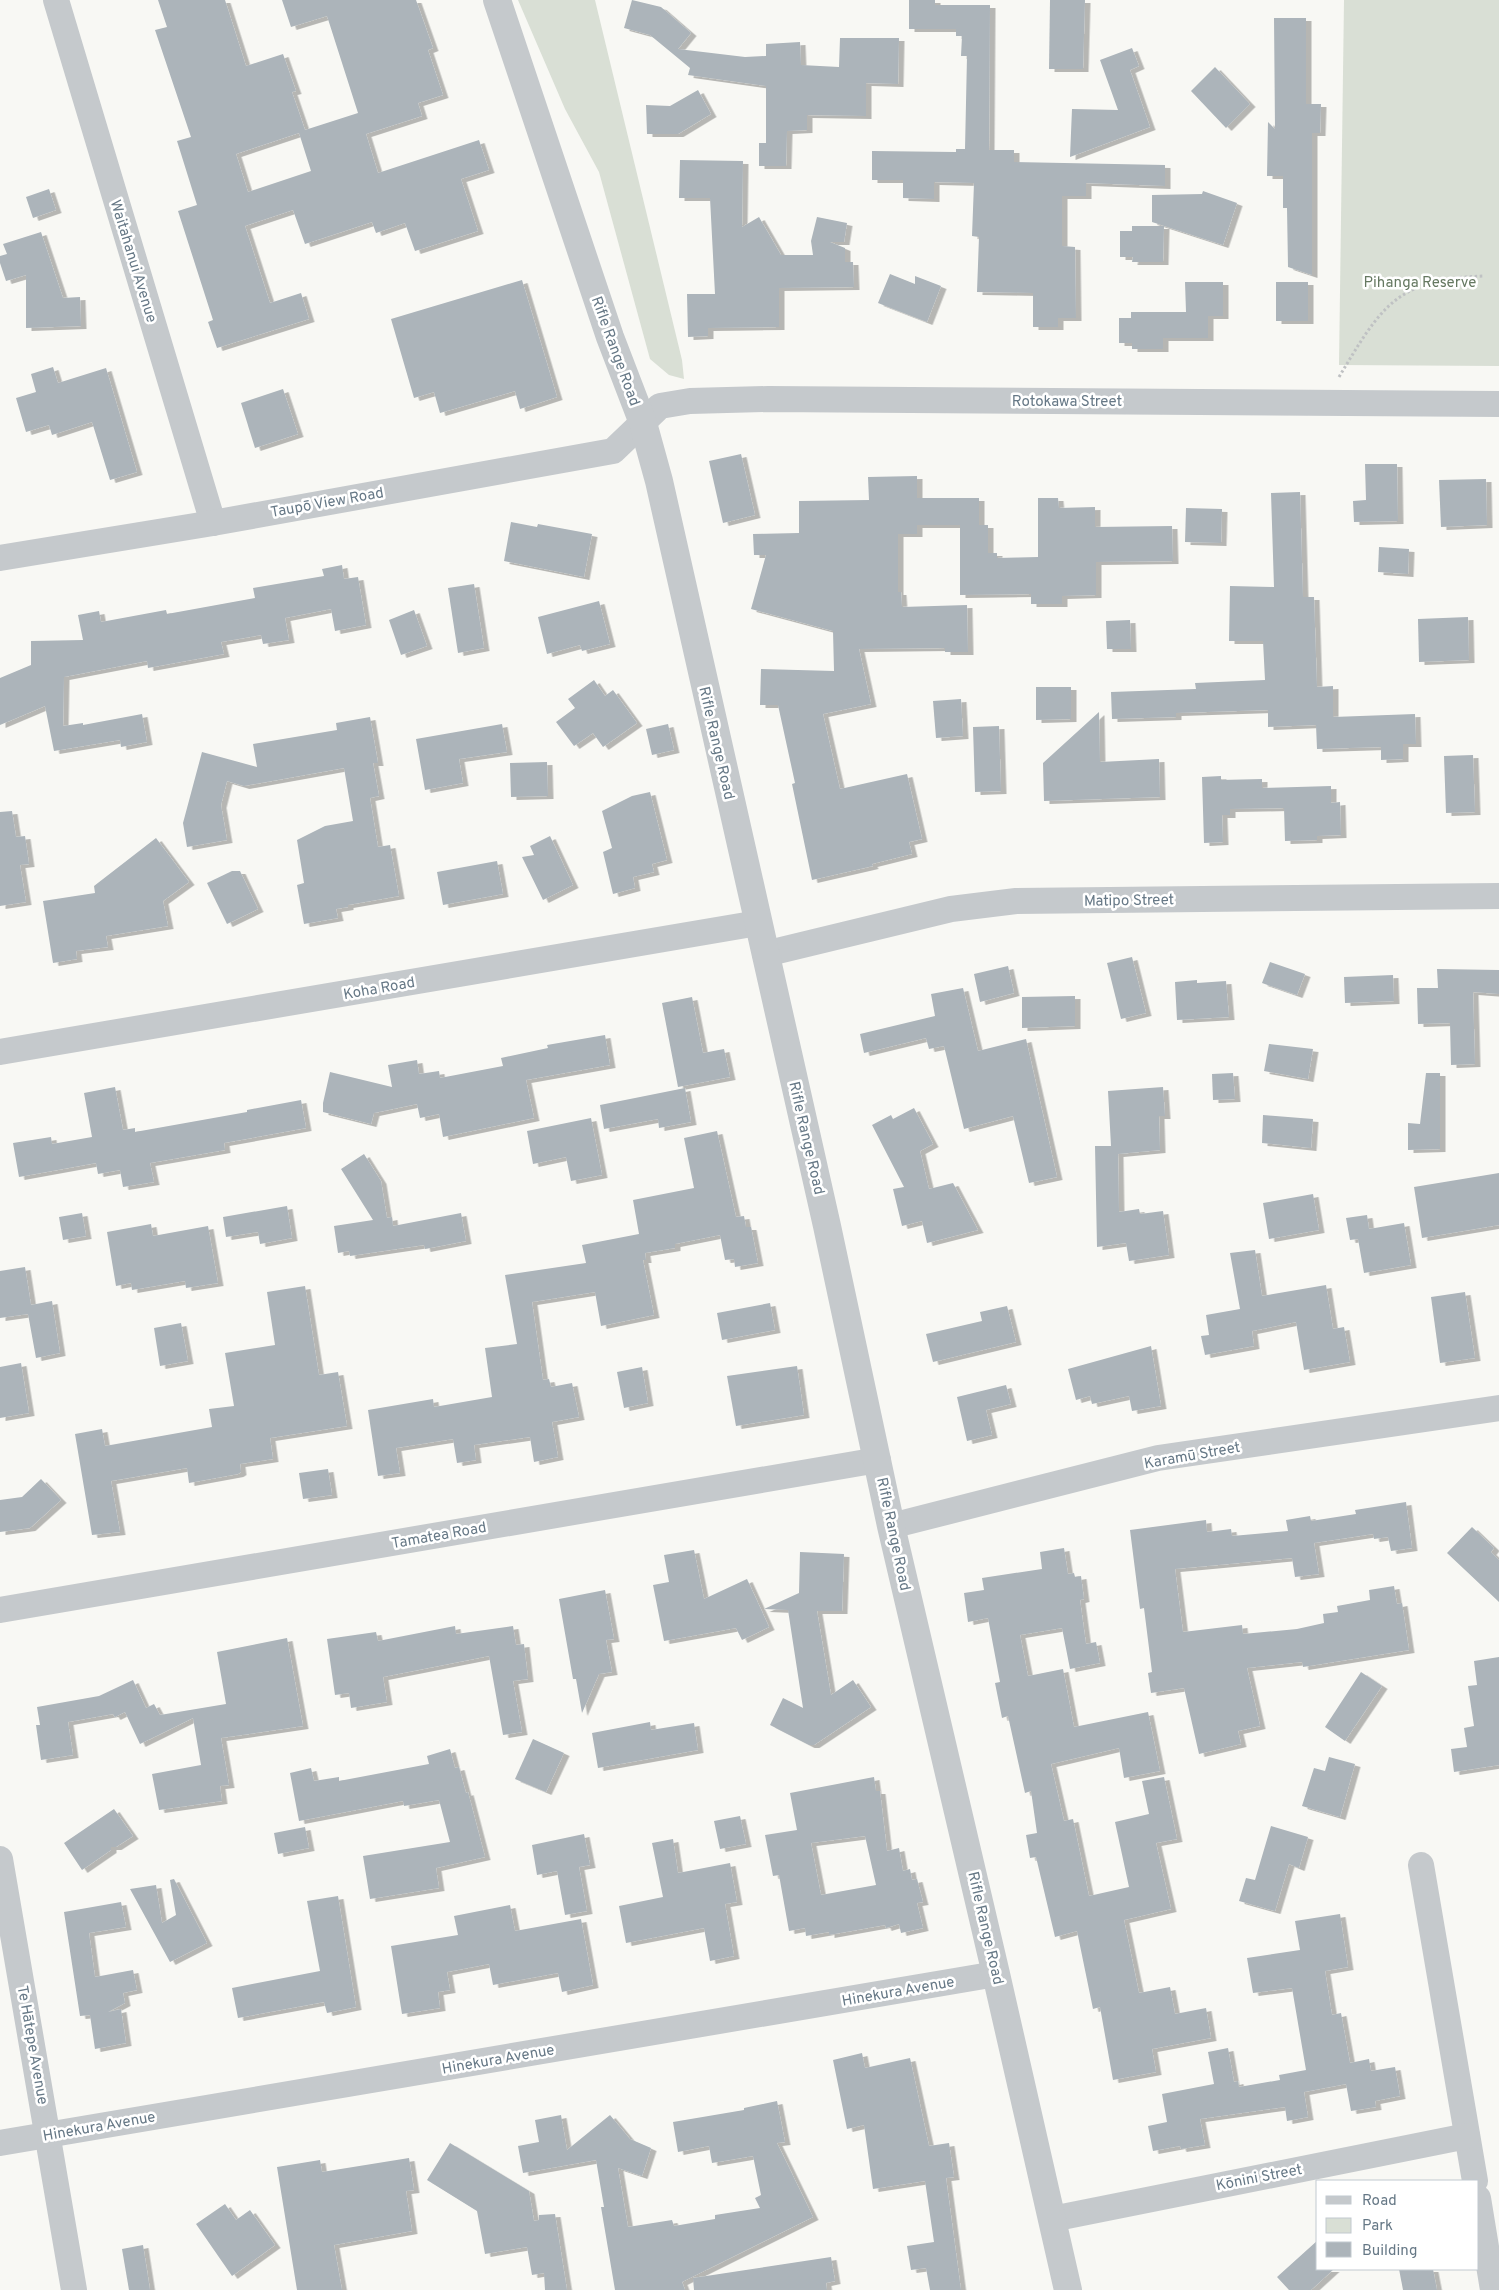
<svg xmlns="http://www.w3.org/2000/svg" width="1499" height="2290" font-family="Overpass,sans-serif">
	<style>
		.green { fill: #d9dfd5 }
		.building { fill: #acb4ba; fill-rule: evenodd; filter: url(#shadow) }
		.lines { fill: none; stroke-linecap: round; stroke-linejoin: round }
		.path { stroke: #bfc1c3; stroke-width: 3; stroke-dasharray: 2.5 2.5; stroke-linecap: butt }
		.minor { stroke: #c5c9cc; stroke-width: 26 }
		.tertiary { stroke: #c5c9cc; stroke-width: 28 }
		.labels { text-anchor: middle; stroke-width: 5; stroke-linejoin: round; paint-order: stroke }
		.street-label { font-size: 15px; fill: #667886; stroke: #fff }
		.park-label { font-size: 15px; fill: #657861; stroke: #fff }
	</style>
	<defs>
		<filter id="shadow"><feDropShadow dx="5.5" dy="3" stdDeviation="0" flood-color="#0004"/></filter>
	</defs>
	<rect width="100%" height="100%" fill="#f8f8f4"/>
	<!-- green -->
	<g class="green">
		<path d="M518 0H595L682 360 684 379 669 375 650 359 599 172 565 109Z"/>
		<path d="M1344 0H1499V366L1339 365Z"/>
	</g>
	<!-- building -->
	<g class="building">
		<path d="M158 0H225L246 66 283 54 296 91 292 92 305 130 358 113 327 16 291 27 282 0H416L433 48 428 50 443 95 418 103 422 116 366 134 378 173 479 140 489 170 461 179 478 231 415 251 405 223 376 233 372 222 305 244 293 210 245 226 270 303 301 293 309 319 217 348 208 322 213 320 178 211 197 205 177 141 191 137 155 30 167 27ZM299 133 311 171 248 192 236 154Z"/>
		<path d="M632 0 661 7 691 33 678 49 745 57 766 56V44L800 42 801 65 839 67 840 38H899L898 84 866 83V116L807 115V130L787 131 786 166H759V143H766V86L688 75 690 68 650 35 624 28Z"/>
		<path d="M909 0H935V5H990L989 150H1014V162L1165 165V186L1086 183V196H1062V246L1075 247 1076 318H1058V327H1033V293L977 292 979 237 972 236 974 183 934 182V199L903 198V180H872V151L956 152V149H965L967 56H961L962 36H956V29H909Z"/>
		<path d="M1050 0H1085L1083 69H1049Z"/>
		<path d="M1274 18H1306V104H1321L1320 133H1312V275L1288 267 1287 208H1283V176H1267L1268 122 1275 129Z"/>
		<path d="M1132 48 1139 66 1130 70 1150 127 1070 157 1072 109 1118 110 1100 60Z"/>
		<path d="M1215 67 1250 104 1226 128 1191 91Z"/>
		<path d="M698 90 711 114 678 134H647L646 105 670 106Z"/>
		<path d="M680 160 743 161 742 227 759 217 781 255H813L811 241 817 217 847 223 844 242H830L845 248V262H853L854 287 779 288V327L708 328V336L688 337 687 294H715L710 198H679Z"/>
		<path d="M49 189 56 210 33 218 26 197Z"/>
		<path d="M1203 191 1237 203 1223 245 1152 222V195L1202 194Z"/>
		<path d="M1132 226H1164L1163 262H1132L1133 257H1120V231H1132Z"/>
		<path d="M41 232 63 298 80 297 81 326 26 328V275L6 281 0 263V256L7 254 3 244Z"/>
		<path d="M890 274 915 284V276L941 286 927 322 878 303Z"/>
		<path d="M522 280 557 397 520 409 515 391 440 413 434 392 414 398 391 319Z"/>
		<path d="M1185 282H1223V316H1208V338H1163V349H1132V343H1119V318H1131V312H1186Z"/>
		<rect x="1276" y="282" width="32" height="39"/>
		<path d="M53 367 58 383 106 368 137 472 110 480 92 422 52 435 49 425 26 432 16 398 36 392 31 374Z"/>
		<path d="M283 389 298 434 255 448 241 403Z"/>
		<path d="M741 454 755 515 723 523 709 461Z"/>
		<path d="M1365 464H1397L1398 521 1354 522 1353 501 1366 500Z"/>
		<path d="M917 476V498H979V525H988V553H997V558L1038 557V498H1058L1059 508 1095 507V527L1172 526 1173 561 1096 562V595L1062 596V604H1031V594L960 595V525H917V534H898V592H901L902 607 967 605 968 652H945V648L859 649 871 704 823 714 840 789 907 774 922 839 909 842 912 854 872 864 873 866 812 880 792 784 795 783 778 705H760L761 669 834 671 833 631 751 609 766 555H754L753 534 799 533V501L869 500 868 477Z"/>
		<path d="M1486 479 1487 525 1441 527 1439 480Z"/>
		<path d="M1300 492 1303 597H1314L1317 687 1333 686V717L1415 714 1416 744H1403V759L1381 760V747L1317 749 1316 725 1268 727V710L1176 713V717L1112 719 1111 692 1196 689 1195 683 1265 680 1263 641H1229L1230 586 1274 587 1271 493Z"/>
		<path d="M1186 508 1222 509 1221 543 1185 542Z"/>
		<path d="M511 522 537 527 538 524 592 534 584 577 504 561Z"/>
		<path d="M1379 547 1409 549 1408 574 1378 572Z"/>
		<path d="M342 565 344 579 358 577 366 625 335 631 331 609 285 618 289 640 263 644 261 635 221 642 224 654 148 668 147 661 64 677 63 726 83 723V725L142 714 147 742 121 747 120 740 54 751 45 706 0 725V678L31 665V641L83 640 78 615 99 611 101 622 166 610 167 614 255 598 253 588 324 576 322 569Z"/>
		<path d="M474 584 484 648 458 653 448 588Z"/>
		<path d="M599 601 610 644 582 651 580 645 547 654 538 617Z"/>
		<path d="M414 610 427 646 401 655 389 620Z"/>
		<path d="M1468 617 1469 660 1419 662 1418 619Z"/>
		<path d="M1130 620 1131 649H1107L1106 621Z"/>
		<path d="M594 680 605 696 613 690 637 723 603 747 593 733 574 746 556 722 575 708 568 699Z"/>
		<path d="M1036 687H1071V719L1036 720Z"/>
		<path d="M961 699 963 736 936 738 933 701Z"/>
		<path d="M1099 712 1100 762 1159 759 1160 797 1044 801 1043 763Z"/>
		<path d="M370 717 378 763H373L379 796 370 798 378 847 390 845 399 896 348 905V907L336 909 338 918 304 924 297 885 304 883 297 840 325 826 353 821 344 768 244 786 227 781 221 805 227 840 187 847 183 823 202 752 257 767 253 744 337 730 336 723Z"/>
		<path d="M502 724 507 752 459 759 463 783 425 790 416 739Z"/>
		<path d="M668 724 674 750 652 755 646 729Z"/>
		<path d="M999 726 1001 791 975 792 973 727Z"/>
		<path d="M1473 755 1475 812 1446 813 1444 756Z"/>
		<path d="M547 762 548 796 511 797 510 763Z"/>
		<path d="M1221 776V780L1262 779V788L1331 786V803L1340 802 1341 835 1317 836V840L1285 841 1284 808 1230 809V815H1222L1223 842 1204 843 1202 777Z"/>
		<path d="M650 792 667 860 652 864 654 872 633 877 635 888 613 894 603 852 612 848 602 811 632 796Z"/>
		<path d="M12 811 16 837 25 836 29 864 20 865 26 902 0 906V812Z"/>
		<path d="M550 836 573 885 543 900 522 857 534 855 530 846Z"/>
		<path d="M156 838 189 882 163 901 168 926 106 936 108 947 76 951 77 959 53 963 43 901 95 893 94 886Z"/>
		<path d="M497 861 503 894 443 905 437 872Z"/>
		<path d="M232 871H240L258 909 227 924 207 883Z"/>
		<path d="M1132 957 1146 1013 1121 1019 1107 963Z"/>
		<path d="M1270 962 1305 974 1297 995 1262 983Z"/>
		<path d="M1008 966 1014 993 980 1002 974 974Z"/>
		<path d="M1437 969 1499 970V994L1473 992 1475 1064 1451 1065 1450 1023 1418 1024 1417 988H1438Z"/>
		<path d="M1393 975 1394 1001 1345 1003 1344 977Z"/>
		<path d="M1197 980V983L1226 981 1229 1017 1177 1020 1175 982Z"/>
		<path d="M963 988 978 1051 1026 1039 1057 1177 1029 1183 1013 1116 964 1129 944 1046 929 1049 926 1038 864 1053 860 1034 935 1016 931 994Z"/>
		<path d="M1075 996V1026L1022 1028V997Z"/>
		<path d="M692 997 703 1053 724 1049 730 1077 678 1087 662 1003Z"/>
		<path d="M605 1035 610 1065 526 1080 534 1118 443 1137 439 1114 420 1118 417 1104 374 1113 371 1124 323 1112V1103L330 1072 392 1087 388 1065 417 1060 419 1074 439 1071 440 1078 503 1066 501 1058 548 1048 547 1045Z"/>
		<path d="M1269 1044 1313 1049 1308 1079 1264 1071Z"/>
		<path d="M1233 1073 1235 1099 1213 1100 1212 1074Z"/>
		<path d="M1426 1073H1440V1149L1408 1150V1123L1420 1124Z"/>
		<path d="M115 1087 123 1130 135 1128V1132L247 1112V1110L301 1100 306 1128 224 1143 225 1150 150 1163 154 1182 123 1187 120 1170 98 1174 96 1163 19 1177 13 1143 51 1137 52 1144 92 1137 84 1093Z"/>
		<path d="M1163 1087 1165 1116H1159L1160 1150 1118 1154 1119 1212 1139 1209 1140 1214 1163 1211 1169 1255 1129 1261 1126 1243 1097 1247 1095 1146H1111L1108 1091Z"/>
		<path d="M685 1088 691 1122 659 1128 658 1119 604 1129 600 1105Z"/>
		<path d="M914 1108 933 1144 920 1151 929 1189 953 1183 978 1230 927 1243 922 1221 902 1226 893 1189 904 1187 872 1125 891 1115 893 1119Z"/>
		<path d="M1263 1115 1313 1119 1311 1148 1262 1143Z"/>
		<path d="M591 1118 602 1175 571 1181 566 1157 533 1164 527 1131Z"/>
		<path d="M717 1131 736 1217 744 1216 746 1227H751L758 1263 735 1267 734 1259 725 1260 720 1235 675 1244V1248L645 1253 646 1260H643L654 1315 601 1326 595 1292 532 1302 543 1380 549 1379 551 1387 572 1383 579 1417 552 1422 558 1457 534 1462 530 1437 474 1445 476 1460 457 1463 453 1439 396 1448 400 1473 378 1476 368 1410 433 1399 434 1407 492 1397 485 1348 517 1344 505 1275 586 1263 582 1245 639 1234 633 1200 694 1188 684 1138Z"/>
		<path d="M364 1154 381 1181 387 1218 392 1217 393 1226 461 1213 466 1241 425 1249 424 1245 350 1256 349 1251 338 1253 334 1226 373 1220 341 1169Z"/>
		<path d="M1499 1173V1225L1422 1238 1414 1187Z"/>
		<path d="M1313 1194 1319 1230 1269 1239 1263 1203Z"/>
		<path d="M287 1206 292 1238 260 1244 258 1232 226 1237 223 1217Z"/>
		<path d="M82 1213 86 1236 63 1240 59 1217Z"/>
		<path d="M1367 1215 1369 1229 1404 1223 1411 1265 1364 1273 1358 1239 1350 1240 1346 1218Z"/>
		<path d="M151 1224 153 1236 208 1226 218 1283 186 1288 185 1281 132 1290 131 1283 116 1286 107 1232Z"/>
		<path d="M1255 1250 1262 1296 1326 1285 1333 1329 1344 1327 1350 1362 1304 1370 1296 1322 1252 1331 1254 1346 1205 1355 1201 1336 1209 1335 1206 1315 1240 1309 1230 1253Z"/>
		<path d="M25 1267 31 1305 52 1301 60 1353 36 1358 28 1314 0 1318V1271Z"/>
		<path d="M305 1286 319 1375 338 1372 347 1426 270 1438 273 1459 240 1464 241 1472 238 1474 189 1483 187 1468 111 1481 120 1532 92 1535 75 1434 102 1429 105 1446 212 1427 209 1409 234 1406 225 1353 275 1345 267 1292Z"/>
		<path d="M1465 1292 1475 1358 1440 1363 1431 1297Z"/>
		<path d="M770 1303 775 1330 722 1340 717 1313Z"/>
		<path d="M1007 1306 1016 1342 933 1362 926 1334 982 1321 980 1312Z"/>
		<path d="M181 1323 188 1361 160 1366 154 1328Z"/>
		<path d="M1151 1346 1161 1406 1132 1411 1129 1396 1092 1404 1090 1396 1076 1400 1068 1369Z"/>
		<path d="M21 1363 29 1413 0 1418V1367Z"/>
		<path d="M797 1366 804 1415 736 1426 727 1376Z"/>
		<path d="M642 1367 648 1403 624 1408 617 1372Z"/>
		<path d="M1006 1385 1011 1404 986 1410 992 1435 967 1441 957 1397Z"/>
		<path d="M328 1469 332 1495 303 1499 299 1473Z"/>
		<path d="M41 1479 61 1500 30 1528 0 1532V1500L22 1497Z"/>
		<path d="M1406 1502 1412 1548 1391 1551 1388 1537 1374 1539 1373 1534 1314 1543 1319 1574 1295 1577 1292 1558 1175 1569 1183 1632 1242 1625 1243 1634 1297 1629 1324 1623 1323 1614 1338 1612 1337 1606 1370 1600 1369 1590 1394 1586 1397 1604 1402 1603 1409 1650 1303 1667 1302 1662 1247 1668 1260 1726 1238 1731 1241 1744 1199 1754 1184 1688 1151 1693 1148 1673 1152 1672 1144 1608 1140 1609 1130 1530 1206 1520 1207 1532 1231 1529 1232 1536 1288 1531 1286 1520 1310 1516 1311 1521 1356 1514 1355 1510Z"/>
		<path d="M1472 1527 1494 1548 1491 1552 1499 1560V1602L1447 1553Z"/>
		<path d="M1064 1548 1068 1574 1074 1573 1075 1577 1081 1576 1084 1599 1080 1600 1086 1644 1096 1642 1100 1663 1070 1669 1062 1628 1020 1635 1028 1676 1063 1669 1074 1727 1148 1712 1160 1771 1124 1778 1119 1748 1051 1764 1064 1821 1073 1819 1089 1896 1129 1887 1115 1822 1149 1814 1142 1781 1164 1777 1177 1839 1156 1843 1171 1909 1124 1920 1139 1993 1170 1987 1175 2014 1206 2008 1211 2038 1152 2049 1156 2072 1113 2080 1100 2007 1093 2009 1077 1931 1055 1937 1036 1857 1030 1858 1026 1835 1037 1833 1031 1791 1025 1793 1008 1716 1002 1718 995 1683 1000 1682 988 1618 968 1622 964 1593 984 1590 982 1578 1042 1569 1040 1552Z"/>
		<path d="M694 1550 704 1599 747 1579 769 1627 742 1640 736 1628 664 1641 653 1585 669 1582 664 1555Z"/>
		<path d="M800 1552 844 1554 842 1611H817L831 1695 853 1680 871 1707 814 1745H809L770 1725 783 1698 803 1708 788 1610 764 1609 799 1593Z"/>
		<path d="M605 1590 614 1639 606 1640 612 1672 599 1674 582 1713 576 1679H573L559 1599Z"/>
		<path d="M455 1626 456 1634 513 1626 516 1645 524 1644 528 1679 513 1681 522 1732 503 1735 489 1656 383 1677 387 1702 351 1708 349 1693 335 1695 327 1639 376 1632 378 1641Z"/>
		<path d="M287 1638 303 1726 221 1738 229 1785 220 1786 222 1801 159 1810 152 1774 201 1765 193 1718 140 1744 125 1712 115 1717 113 1714 68 1722 73 1755 41 1760 36 1725H40L37 1707 99 1696 133 1680 146 1708 154 1704 160 1715 226 1704 217 1652Z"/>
		<path d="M1499 1657V1765L1454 1772 1451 1749 1467 1747 1464 1728 1474 1726 1468 1686 1477 1685 1474 1661Z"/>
		<path d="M1361 1672 1382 1686 1345 1741 1325 1727Z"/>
		<path d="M650 1722 651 1730 694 1723 698 1750 598 1768 592 1733Z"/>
		<path d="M533 1739 564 1753 546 1792 515 1779Z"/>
		<path d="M450 1749 455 1768 459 1767 466 1793 468 1792 485 1857 436 1868 439 1888 370 1899 363 1856 450 1842 439 1800 404 1806 403 1801 299 1821 290 1773 311 1768 314 1781 339 1777V1781L429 1764 427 1756Z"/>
		<path d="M1329 1757 1355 1764 1340 1817 1302 1806 1314 1768 1325 1771Z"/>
		<path d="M874 1777 876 1791H880L887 1851 899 1848 903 1871 910 1869 912 1880 917 1879 923 1902 917 1903 923 1928 901 1933 899 1924 886 1928 885 1925 829 1935V1932L806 1936 805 1928 789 1931 779 1875 773 1876 765 1835 797 1830 790 1793ZM865 1836 876 1885 821 1895 811 1843Z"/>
		<path d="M114 1809 133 1836 116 1847H111V1850L82 1870 64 1843Z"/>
		<path d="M740 1816 746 1844 720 1849 714 1821Z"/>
		<path d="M1271 1826 1308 1837 1299 1868 1289 1864 1275 1911 1239 1901 1246 1878 1255 1880Z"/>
		<path d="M305 1827 309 1848 278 1854 274 1833Z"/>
		<path d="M584 1834 590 1865 579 1867 587 1911 565 1915 557 1871 537 1875 532 1845Z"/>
		<path d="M673 1839 678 1873 730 1863 737 1902 725 1904 734 1956 710 1961 704 1928 626 1943 619 1906 663 1897 652 1843Z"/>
		<path d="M174 1879 207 1943 170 1962 130 1889 156 1885 162 1923 176 1915 170 1880Z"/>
		<path d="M338 1896 356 2007 327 2013 324 2002 238 2018 232 1988 320 1971 307 1901Z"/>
		<path d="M121 1902 126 1927 89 1933 95 1977 133 1970 137 1990 123 1993 125 2003 108 2012 121 2009 126 2043 95 2049 90 2015 80 2016 64 1912Z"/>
		<path d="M510 1905 515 1931 581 1919 593 1985 562 1992 558 1973 493 1985 489 1964 447 1972 450 1990 438 1992 440 2008 402 2014 391 1946 458 1935 454 1916Z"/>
		<path d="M1340 1914 1348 1967 1325 1971 1332 2015 1341 2013 1350 2063 1369 2059 1371 2071 1395 2067 1400 2096 1375 2101 1376 2107 1351 2111 1346 2084 1304 2092 1308 2117 1287 2121 1285 2107 1200 2119 1205 2145 1181 2149 1180 2146 1153 2151 1148 2126 1167 2122 1162 2094 1214 2084 1208 2052 1228 2048 1234 2082 1238 2081 1239 2087 1280 2080 1279 2075 1306 2070 1292 1988 1253 1993 1247 1958 1300 1950 1295 1921Z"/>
		<path d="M862 2053 865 2068 910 2058 929 2146 949 2143 954 2177 946 2178 961 2290H930L926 2268 911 2270 907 2246 934 2242 925 2181 873 2189 864 2125 847 2129 833 2060Z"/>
		<path d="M777 2101 785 2142 777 2143 813 2217 682 2282 685 2290H615L601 2207H604L596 2160 523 2173 518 2146 539 2142 535 2120 561 2115 567 2150 610 2115 630 2139 651 2148 642 2176 618 2168 628 2227 672 2220 674 2226 715 2219V2215L760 2208 755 2198 761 2195 753 2156 712 2163 709 2146 678 2152 673 2122 744 2110V2108Z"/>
		<path d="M450 2143 529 2191 534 2221 539 2220V2215L555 2214 567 2290H545L544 2273 532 2275 527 2247 485 2254 477 2211 427 2180Z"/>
		<path d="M409 2158 414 2190 406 2191 412 2231 334 2245 342 2290H297L277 2167 320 2160 322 2172Z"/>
		<path d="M225 2204 236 2220 250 2210 275 2245 232 2276 196 2224Z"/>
		<path d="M1318 2240V2269H1334L1311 2290H1289L1277 2277Z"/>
		<path d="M143 2245 150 2290H129L122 2249Z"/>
		<path d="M831 2257 835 2281 826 2283 827 2290H694L693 2278Z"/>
		<path d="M1399 2269H1433L1437 2290H1403Z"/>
	</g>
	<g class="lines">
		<!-- path -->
		<path class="path" d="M1339 377C1381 307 1396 279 1483 276"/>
		<!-- minor -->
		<g class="minor">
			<path d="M56 0 213 523"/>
			<path d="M0 558 213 523 613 451 660 406 690 401 768 399 1499 404"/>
			<path d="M765 954 951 909 1016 901 1499 896"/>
			<path d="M0 1052 758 923"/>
			<path d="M891 1526 1158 1458 1499 1408"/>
			<path d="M0 1610 878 1460"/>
			<path d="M0 1859 74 2290"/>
			<path d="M1421 1865 1475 2181"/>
			<path d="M0 2143 996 1974"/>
			<path d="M1478 2198 1493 2290"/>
			<path d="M1052 2219 1467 2136"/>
		</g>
		<!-- tertiary -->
		<path class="tertiary" d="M497 0 610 337 643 423 659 481 827 1226 891 1526 996 1974 1068 2290"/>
	</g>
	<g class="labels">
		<!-- street labels -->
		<g class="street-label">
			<text transform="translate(134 261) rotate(73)" y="5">Waitahanui Avenue</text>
			<text transform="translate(616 351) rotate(70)" y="5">Rifle Range Road</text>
			<text x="1067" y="406">Rotokawa Street</text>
			<text transform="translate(327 502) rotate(-10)" y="5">Taupō View Road</text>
			<text transform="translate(717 743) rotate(77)" y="5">Rifle Range Road</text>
			<text transform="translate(1129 900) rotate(-1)" y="5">Matipo Street</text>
			<text transform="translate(379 988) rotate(-10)" y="5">Koha Road</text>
			<text transform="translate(807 1138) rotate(77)" y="5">Rifle Range Road</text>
			<text transform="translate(1192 1455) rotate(-10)" y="5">Karamū Street</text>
			<text transform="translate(894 1534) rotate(78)" y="5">Rifle Range Road</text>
			<text transform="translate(439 1535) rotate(-10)" y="5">Tamatea Road</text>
			<text transform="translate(986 1928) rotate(77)" y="5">Rifle Range Road</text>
			<text transform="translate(898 1991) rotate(-10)" y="5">Hinekura Avenue</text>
			<text transform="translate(33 2045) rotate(80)" y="5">Te Hātepe Avenue</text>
			<text transform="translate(498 2059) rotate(-10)" y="5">Hinekura Avenue</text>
			<text transform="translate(99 2126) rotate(-10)" y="5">Hinekura Avenue</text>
			<text transform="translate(1259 2177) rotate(-11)" y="5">Kōnini Street</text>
		</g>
		<!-- park labels -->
		<g class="park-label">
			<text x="1420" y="287">Pihanga Reserve</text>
		</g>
	</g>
	<!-- legend -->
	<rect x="1316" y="2180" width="162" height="90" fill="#ffffff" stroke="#c2c9cf"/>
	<rect x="1326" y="2196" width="25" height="8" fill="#c5c9cc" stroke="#c2c9cf"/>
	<text x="1362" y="2205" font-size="15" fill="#667886">Road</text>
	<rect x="1326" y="2218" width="25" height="15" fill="#d9dfd5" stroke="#c2c9cf"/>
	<text x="1362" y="2230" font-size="15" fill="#667886">Park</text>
	<rect x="1326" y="2242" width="25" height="15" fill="#acb4ba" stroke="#c2c9cf"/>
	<text x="1362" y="2255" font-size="15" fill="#667886">Building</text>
</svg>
